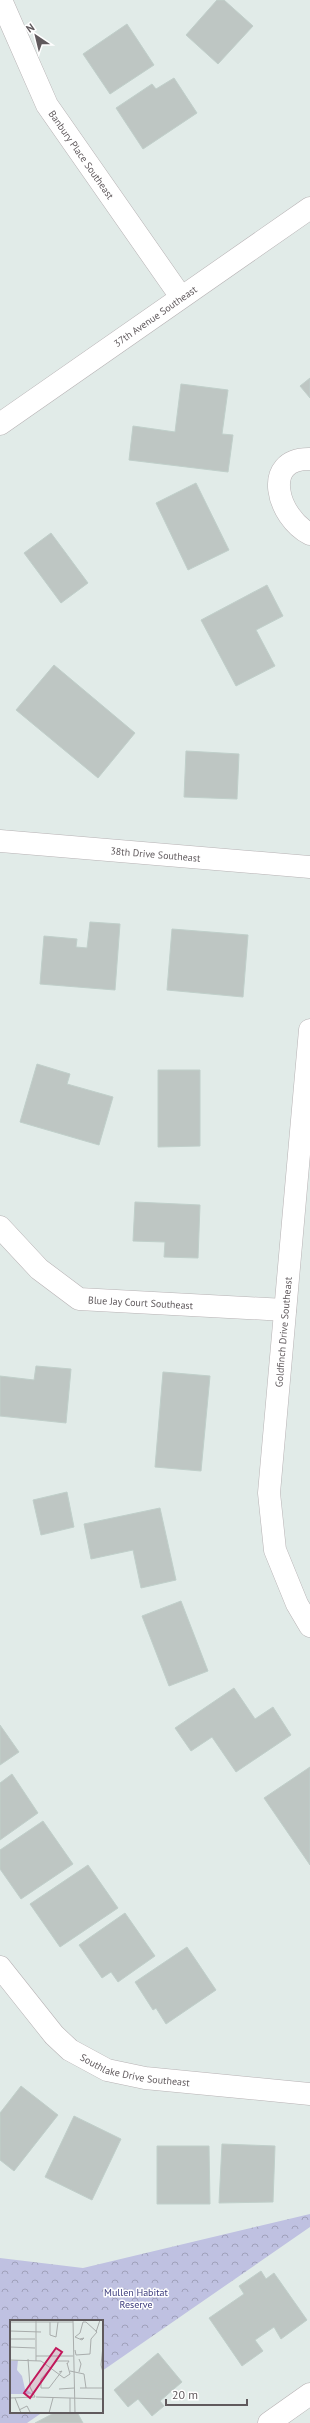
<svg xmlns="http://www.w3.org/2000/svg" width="310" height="2423" font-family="'PT Sans',sans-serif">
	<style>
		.forest { fill: url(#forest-crowns) }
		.building { fill: #bec6c3; stroke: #c0cfca }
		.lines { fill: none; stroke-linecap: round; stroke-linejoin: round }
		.minor-casing { stroke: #b7b2b4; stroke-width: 23 }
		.minor { stroke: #fff; stroke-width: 22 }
		.labels { text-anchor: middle; stroke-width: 3; stroke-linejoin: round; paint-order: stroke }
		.street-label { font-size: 10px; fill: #605a5d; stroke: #fff }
		.park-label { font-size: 10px; fill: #3c3c7d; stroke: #fff }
		.inset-road { fill: none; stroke: #a9adac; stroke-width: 1 }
		.view { fill: #c2185b; fill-opacity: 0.15; stroke: #c2185b; stroke-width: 2 }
		.inset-edge { fill: none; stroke: #605a5d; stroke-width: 2 }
	</style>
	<defs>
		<pattern id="forest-crowns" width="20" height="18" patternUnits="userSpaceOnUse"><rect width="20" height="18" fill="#bfc1e1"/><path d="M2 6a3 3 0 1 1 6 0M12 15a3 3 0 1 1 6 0" fill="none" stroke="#9fa0ba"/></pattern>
	</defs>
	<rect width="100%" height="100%" fill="#e1ebe8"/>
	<!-- forest -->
	<path class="forest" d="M310 2214V2227L102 2371V2321H11V2412H43L27 2423H0V2258L83 2268Z"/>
	<!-- building -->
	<g class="building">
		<path d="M217 0H224L253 26 218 64 186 35Z"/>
		<path d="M127 24 154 65 110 94 83 54Z"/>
		<path d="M174 78 197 113 143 149 116 108 152 84 156 89Z"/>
		<path d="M310 378V398L300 386Z"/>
		<path d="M181 384 228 390 222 434 233 435 228 472 129 460 133 426 175 432Z"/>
		<path d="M196 483 229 550 188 570 156 503Z"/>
		<path d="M51 533 88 583 61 603 24 553Z"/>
		<path d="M267 585 283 616 256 630 275 666 236 686 201 620Z"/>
		<path d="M54 665 135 733 98 778 16 710Z"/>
		<path d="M186 751 239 754 237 799 184 797Z"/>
		<path d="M90 922 120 924 115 990 40 984 44 936 77 939 76 947 87 948Z"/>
		<path d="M172 929 248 935 243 997 167 990Z"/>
		<path d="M37 1064 70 1074 67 1084 113 1097 99 1145 20 1122Z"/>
		<path d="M158 1070H200V1146L158 1147Z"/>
		<path d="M135 1202 200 1205 198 1258 164 1257 165 1242 133 1241Z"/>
		<path d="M36 1366 71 1369 66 1423 0 1416V1376L34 1380Z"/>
		<path d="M163 1372 210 1376 201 1471 155 1467Z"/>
		<path d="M67 1492 74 1527 41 1535 33 1500Z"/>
		<path d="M160 1508 176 1580 141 1588 133 1550 91 1559 84 1524Z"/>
		<path d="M181 1601 208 1671 169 1686 142 1616Z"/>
		<path d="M234 1688 255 1719 273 1707 291 1735 236 1772 212 1737 191 1751 175 1728Z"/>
		<path d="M0 1725 19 1752 0 1765Z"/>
		<path d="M310 1767V1865L264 1798Z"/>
		<path d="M12 1774 38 1813 0 1840V1783Z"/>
		<path d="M43 1821 73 1864 21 1899 0 1869V1850Z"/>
		<path d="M88 1865 118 1908 60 1947 30 1904Z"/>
		<path d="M125 1913 155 1956 118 1982 111 1972 102 1978 79 1945Z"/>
		<path d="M187 1947 216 1990 166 2024 156 2008 153 2010 135 1982Z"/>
		<path d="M21 2086 58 2115 14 2171 0 2160V2113Z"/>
		<path d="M74 2116 121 2139 92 2200 45 2177Z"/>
		<path d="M222 2144 275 2146 273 2202 219 2203Z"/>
		<path d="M157 2146H209L210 2204H157Z"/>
		<path d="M261 2271 266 2279 274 2273 307 2320 281 2339 274 2327 255 2340 263 2351 242 2366 209 2318 244 2294 239 2286Z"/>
		<path d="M158 2353 182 2382 160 2401 164 2406 152 2416 138 2399 128 2407 114 2390Z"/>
		<path d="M56 2412H77L83 2423H35Z"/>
	</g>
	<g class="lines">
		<defs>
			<g id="minor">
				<path id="s1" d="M1 0 47 105 181 297"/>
				<path id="s2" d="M0 424 310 208"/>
				<path d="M310 459C261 458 277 517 310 534"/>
				<path id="s3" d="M0 841 310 867"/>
				<path d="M310 1030 269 1493 275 1550 297 1604 310 1626"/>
				<path id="s4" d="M0 1227 39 1269 79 1299 285 1310"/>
				<path id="s5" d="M0 1967 54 2035 70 2050 107 2070 145 2078 310 2094"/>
				<path d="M269 2423 310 2394"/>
			</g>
		</defs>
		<!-- minor casing -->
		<use href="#minor" class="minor-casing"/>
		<!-- minor -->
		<use href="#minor" class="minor"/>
	</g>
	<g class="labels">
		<!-- street labels -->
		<g class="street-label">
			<text dy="4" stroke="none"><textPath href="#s1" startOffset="175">Banbury Place Southeast</textPath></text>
			<text dy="4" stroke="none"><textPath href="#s2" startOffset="189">37th Avenue Southeast</textPath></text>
			<text dy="4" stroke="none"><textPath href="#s3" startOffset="156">38th Drive Southeast</textPath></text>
			<text dy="4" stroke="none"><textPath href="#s4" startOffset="169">Blue Jay Court Southeast</textPath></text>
			<text transform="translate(283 1332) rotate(-85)" y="4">Goldfinch Drive Southeast</text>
			<text dy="4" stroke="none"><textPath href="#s5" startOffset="178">Southlake Drive Southeast</textPath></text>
		</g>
		<!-- park labels -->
		<g class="park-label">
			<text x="136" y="2296">Mullen Habitat<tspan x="136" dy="12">Reserve</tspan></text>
		</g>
	</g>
	<!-- overview -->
	<g transform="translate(10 2320)">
		<rect width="93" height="93" fill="#e1ebe8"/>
		<path d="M8 40 7 50 12 56 15 69 23 74H0V44L1 41Z" fill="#bfc1e1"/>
		<path class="inset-road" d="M63 0 65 93M0 2H63M40 2V15L46 17 48 2M73 2H76L87 12M0 11 31 12M86 12 90 0M65 17 70 13 73 2M65 17 72 20 74 18 70 19M0 19H25M93 26 91 45 93 52M0 27 25 28M65 30 66 35 80 34 81 19 87 12M26 36H63M0 40 31 41 54 58 60 54 57 43M26 41V0M60 51 74 54 76 68M49 52 52 51 39 68H31V59L47 41H59L57 44M69 52 71 44 69 39M70 68H93M49 69 64 68M26 77 93 79M0 78 25 77 20 67 18 39M5 78 11 93M60 78V93M9 90 17 86 20 92M39 93 43 78"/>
		<path class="view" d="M46 28 52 32 20 78 14 73Z"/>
		<rect width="93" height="93" class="inset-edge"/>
	</g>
	<!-- north arrow -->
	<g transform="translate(36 36) rotate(325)" stroke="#ffffff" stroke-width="3" paint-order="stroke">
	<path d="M0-3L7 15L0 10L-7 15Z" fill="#605a5d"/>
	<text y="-6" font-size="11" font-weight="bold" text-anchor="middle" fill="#605a5d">N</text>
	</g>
	<!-- scale -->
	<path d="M166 2399v6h81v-6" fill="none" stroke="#605a5d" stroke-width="2"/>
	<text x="172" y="2399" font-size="12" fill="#605a5d" stroke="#ffffff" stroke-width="3" paint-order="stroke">20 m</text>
</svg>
